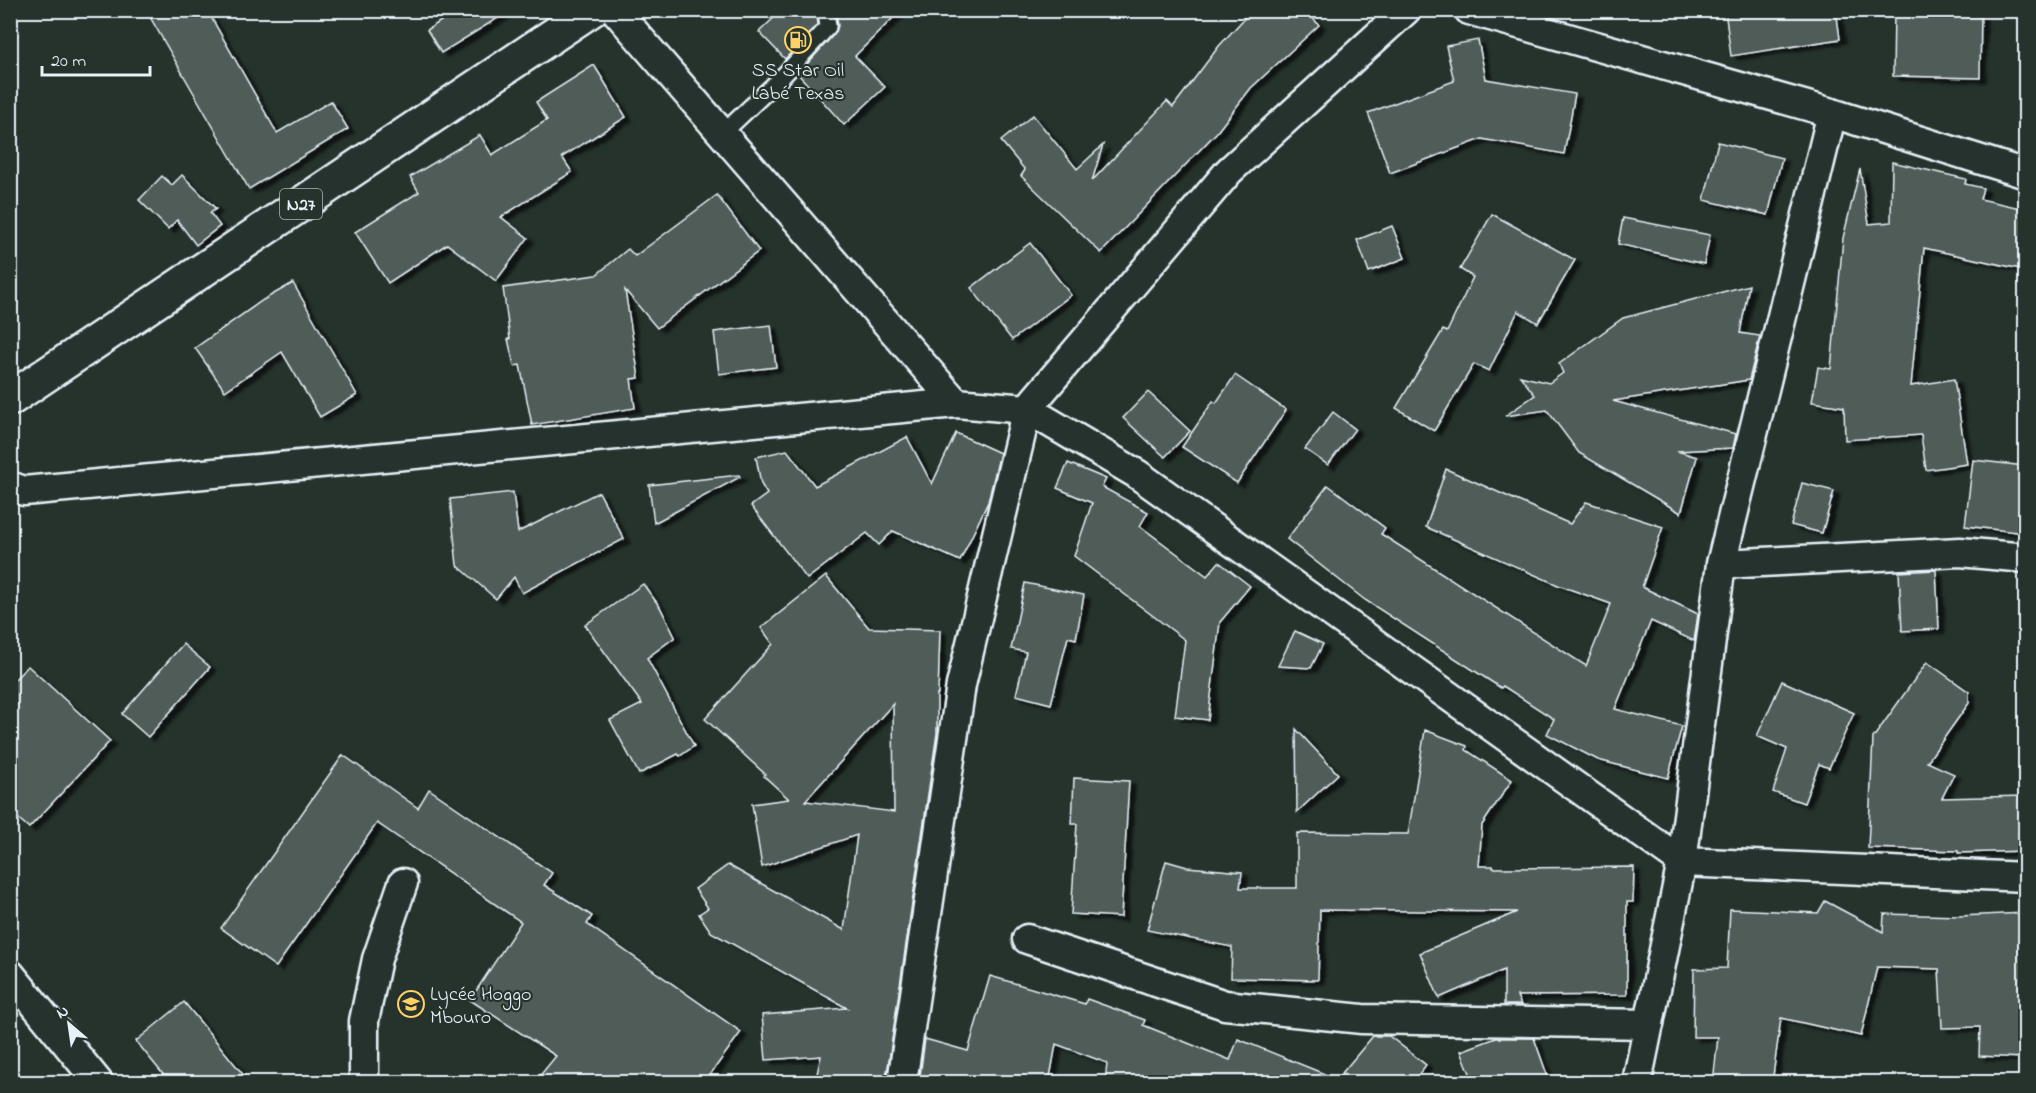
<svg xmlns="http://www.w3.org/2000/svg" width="2036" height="1093" font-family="'Indie Flower',sans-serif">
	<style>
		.building { fill: #505c59; stroke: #e8f1f8; stroke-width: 1.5; fill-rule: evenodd; filter: url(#shadow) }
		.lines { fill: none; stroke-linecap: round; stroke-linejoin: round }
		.lane-casing { stroke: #e8f1f8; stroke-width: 20 }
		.street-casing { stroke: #e8f1f8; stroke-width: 33 }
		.primary-casing { stroke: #e8f1f8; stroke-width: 38 }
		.lane { stroke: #26332d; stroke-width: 15 }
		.street { stroke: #26332d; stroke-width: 28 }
		.primary { stroke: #26332d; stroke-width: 33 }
		.labels { text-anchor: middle; stroke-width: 4.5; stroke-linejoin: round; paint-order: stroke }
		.shield { fill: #26332d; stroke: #aeb8bb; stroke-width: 1.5 }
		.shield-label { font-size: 18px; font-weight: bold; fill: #e8f1f8 }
		.poi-label { font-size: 20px; fill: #e8f1f8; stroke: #26332d }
	</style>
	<defs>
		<filter id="shadow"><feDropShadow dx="6" dy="4" stdDeviation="1.5" flood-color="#0009"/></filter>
	</defs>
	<rect width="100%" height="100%" fill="#26332d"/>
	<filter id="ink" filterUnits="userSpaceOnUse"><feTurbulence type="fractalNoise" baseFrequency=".0167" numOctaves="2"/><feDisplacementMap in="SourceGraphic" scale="12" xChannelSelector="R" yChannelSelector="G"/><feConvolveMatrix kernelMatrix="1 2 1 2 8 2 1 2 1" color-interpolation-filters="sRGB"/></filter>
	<g filter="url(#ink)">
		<!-- building -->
		<g class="building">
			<path d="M146 10H207L277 133 331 101 348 129 249 189Z"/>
			<path d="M458 10H511L441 53 427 30Z"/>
			<path d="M782 10H816L818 24 785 59 759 32Z"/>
			<path d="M836 10H901L855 56 885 87 844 125 798 74 835 33 838 26Z"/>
			<path d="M1252 10H1305L1319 25 1251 88 1217 132 1101 253 1021 176 1025 170 1001 141 1033 115 1077 169 1103 145 1092 181 1167 101 1173 107 1219 46Z"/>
			<path d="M1725 10H1836L1840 39 1731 56Z"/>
			<path d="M1894 10H1981L1980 78 1893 76Z"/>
			<path d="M1478 40 1486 79 1575 94 1564 154 1482 139 1390 173 1368 113 1454 81 1446 46Z"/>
			<path d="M594 65 626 117 562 157 572 172 501 217 528 238 496 281 447 244 388 283 355 232 419 192 410 177 480 135 492 155 547 120 536 102Z"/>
			<path d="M1718 142 1782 158 1768 215 1704 200Z"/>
			<path d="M1892 162 1966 179 1965 184 1983 188 1980 199 2025 209V270L1924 248 1911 386 1954 379 1967 464 1926 470 1921 435 1845 440 1844 407 1812 402 1818 367 1831 369 1843 238 1860 169 1869 224 1891 222Z"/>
			<path d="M182 175 216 209 210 213 220 226 196 245 177 220 168 229 139 200 162 176 172 185Z"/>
			<path d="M717 195 759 251 657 328 625 290 639 378 631 379 635 408 532 425 520 365 514 366 508 339H510L503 288 596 275 628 249 635 256Z"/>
			<path d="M1492 214 1575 260 1538 323 1518 311 1489 371 1474 364 1434 431 1396 408 1443 330 1447 332 1473 277 1460 269Z"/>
			<path d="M1623 218 1710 235 1704 264 1618 244Z"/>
			<path d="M1392 226 1405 258 1369 272 1357 240Z"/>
			<path d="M1030 243 1071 295 1012 340 971 288Z"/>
			<path d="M293 283 357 395 320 417 282 352 225 391 195 348 263 300Z"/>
			<path d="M1749 285 1740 333 1760 336 1749 380 1613 401 1736 434 1733 448 1677 451 1697 457 1681 513 1579 453 1547 410 1505 416 1535 395 1520 376 1549 383 1563 373 1559 364 1623 318Z"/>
			<path d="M771 325 776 367 719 374 714 332Z"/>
			<path d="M1235 375 1286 410 1237 483 1182 447 1213 401 1216 403Z"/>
			<path d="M1148 392 1190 431 1165 457 1123 418Z"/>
			<path d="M1333 412 1355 429 1328 465 1305 449Z"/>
			<path d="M956 433 1000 453 988 502 960 561 893 531 879 545 867 533 807 579 751 506 767 494 761 484 756 457 787 450 815 486 907 437 932 484Z"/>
			<path d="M1973 460 2025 466V533L1965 526Z"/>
			<path d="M1068 463 1106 479 1102 487 1148 512 1140 526 1207 576 1219 562 1250 586 1220 622 1208 720 1175 716 1185 640 1074 556 1092 503 1057 488Z"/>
			<path d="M1446 469 1570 524 1586 502 1663 527 1642 587 1698 614 1694 641 1651 621 1615 709 1682 726 1668 778 1598 760 1547 734 1554 719 1503 686 1501 688 1365 600 1287 539 1328 485 1385 528 1381 534 1586 666 1611 604 1558 585 1426 527Z"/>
			<path d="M739 475 740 477 654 523 649 485Z"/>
			<path d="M1802 483 1834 491 1822 533 1791 525Z"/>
			<path d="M513 492 518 532 599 492 624 539 522 593 514 577 496 599 457 565 450 499Z"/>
			<path d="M1936 570 1939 629 1902 631 1899 572Z"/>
			<path d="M826 576 869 628 940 630 938 694H937V733L888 1067 884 1083H815L821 1056 766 1060 762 1015 847 1008 711 932 699 914 708 908 695 889 728 865 844 930 857 835 762 867 752 804 789 799 764 776 765 774 705 719 773 644 761 628ZM893 704 894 812 805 801Z"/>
			<path d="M1025 583 1084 595 1076 639 1068 637 1051 704 1016 695 1026 652 1011 649Z"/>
			<path d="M643 584 660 607 675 637 647 658 694 746 680 756 678 754 639 774 610 720 642 704 585 625Z"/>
			<path d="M1295 631 1323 644 1311 668 1278 666Z"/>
			<path d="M183 644 210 667 148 737 122 714Z"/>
			<path d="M1927 662 1969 692V703L1927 762 1954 774 1942 798 2025 796V851L1958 853V851L1868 848 1873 738Z"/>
			<path d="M28 666 110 741 29 828 10 811V684Z"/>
			<path d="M1782 681 1854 713 1829 768 1819 764 1804 803 1773 792 1787 749 1757 736Z"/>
			<path d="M1296 729 1338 774 1297 812Z"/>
			<path d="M1425 730 1467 746 1466 750 1512 780 1482 825 1479 866H1493V868L1634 867 1633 902H1627V995L1517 996 1521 1005H1504V970L1439 998 1420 953 1517 912 1320 910 1318 980 1231 978 1232 947 1147 930 1166 861 1187 867 1242 872 1240 888H1297V833L1408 834Z"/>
			<path d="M343 755 418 808 429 789 552 873 544 885 592 916 587 924 741 1032 704 1083H534L556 1056 470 1000 521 922 377 823 276 967 221 928Z"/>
			<path d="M1074 778 1129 781 1121 917 1071 914 1077 824H1072Z"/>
			<path d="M1825 901 1883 932 1884 914 1960 916 2025 913 2024 1058 1979 1056 1980 1027 1942 1028 1939 969 1877 967 1861 1036 1781 1018 1772 1083H1713L1718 1037H1693L1694 969 1727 968 1730 909 1818 913Z"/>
			<path d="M990 976 1085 1004 1087 999 1145 1020 1143 1025 1230 1060 1238 1039 1337 1079 1373 1036H1389L1426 1065 1412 1083H1105L1107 1063 1056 1044 1049 1083H942L920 1076 925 1039 968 1051Z"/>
			<path d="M184 1002 250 1083H170L136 1041Z"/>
			<path d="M1496 1038H1534L1550 1083H1474L1461 1051Z"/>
		</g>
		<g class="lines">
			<defs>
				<path id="lane" d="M722 134 783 76 828 27 826 10"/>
				<g id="street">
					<path d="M615 10 956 403"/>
					<path d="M1469 10 1832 113 2026 174"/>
					<path d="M10 486 24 491 956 403 1027 409 1137 474 1682 862 2026 877"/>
					<path d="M1721 564 1960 552 2026 558"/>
					<path d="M1027 939 1225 1005 1362 1019 1649 1024"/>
					<path d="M10 974 98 1082"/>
					<path d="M364 1082V1021L377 959 403 883"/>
					<path d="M902 1082 961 685 1027 409 1229 171 1406 10"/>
					<path d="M1637 1082 1682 862 1721 564 1832 113"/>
				</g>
				<path id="primary" d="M10 399 591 10"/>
			</defs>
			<!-- lane casing -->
			<use href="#lane" class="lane-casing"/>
			<!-- street casing -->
			<use href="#street" class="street-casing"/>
			<!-- primary casing -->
			<use href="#primary" class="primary-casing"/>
			<!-- lane -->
			<use href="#lane" class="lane"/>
			<!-- street -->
			<use href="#street" class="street"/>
			<!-- primary -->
			<use href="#primary" class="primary"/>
		</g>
	</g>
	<!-- icons -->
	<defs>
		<symbol id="fuel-ring" viewBox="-11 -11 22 22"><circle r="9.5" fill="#26332d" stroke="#ffd166" stroke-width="1.5"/><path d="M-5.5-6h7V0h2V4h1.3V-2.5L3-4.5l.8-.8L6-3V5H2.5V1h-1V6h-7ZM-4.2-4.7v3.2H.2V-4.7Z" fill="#ffd166"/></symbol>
		<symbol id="school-ring" viewBox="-11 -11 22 22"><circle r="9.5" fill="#26332d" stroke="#ffd166" stroke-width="1.5"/><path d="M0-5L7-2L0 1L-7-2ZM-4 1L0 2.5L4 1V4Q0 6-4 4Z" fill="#ffd166"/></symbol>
	</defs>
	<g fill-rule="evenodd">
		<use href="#fuel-ring" x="783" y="25" width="30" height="30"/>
		<use href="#school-ring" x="396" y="989" width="30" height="30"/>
	</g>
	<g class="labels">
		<!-- shield labels -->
		<rect class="shield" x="280" y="189" width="42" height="30" rx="4.5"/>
		<g class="shield-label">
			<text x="301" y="210">N27</text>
		</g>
		<!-- poi labels -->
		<g class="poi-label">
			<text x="798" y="76">SS Star Oil<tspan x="798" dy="23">Labé Texas</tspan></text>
			<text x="430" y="1000" text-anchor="start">Lycée Hoggo<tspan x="430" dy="23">Mbouro</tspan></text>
		</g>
	</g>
	<!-- margin -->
	<rect width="2036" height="1093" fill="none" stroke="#26332d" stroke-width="36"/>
	<rect x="18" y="18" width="2000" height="1057" fill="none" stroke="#e8f1f8" stroke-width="2" filter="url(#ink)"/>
	<!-- north arrow -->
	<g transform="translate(69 1024) rotate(331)" stroke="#26332d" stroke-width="4.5" paint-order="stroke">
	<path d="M0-4.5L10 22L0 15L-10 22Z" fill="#e8f1f8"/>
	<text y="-9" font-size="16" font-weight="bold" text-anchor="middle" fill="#e8f1f8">N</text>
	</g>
	<!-- scale -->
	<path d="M42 66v9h108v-9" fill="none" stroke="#e8f1f8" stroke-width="3"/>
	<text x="51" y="66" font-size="18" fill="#e8f1f8" stroke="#26332d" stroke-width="4.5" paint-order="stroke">20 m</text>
</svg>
